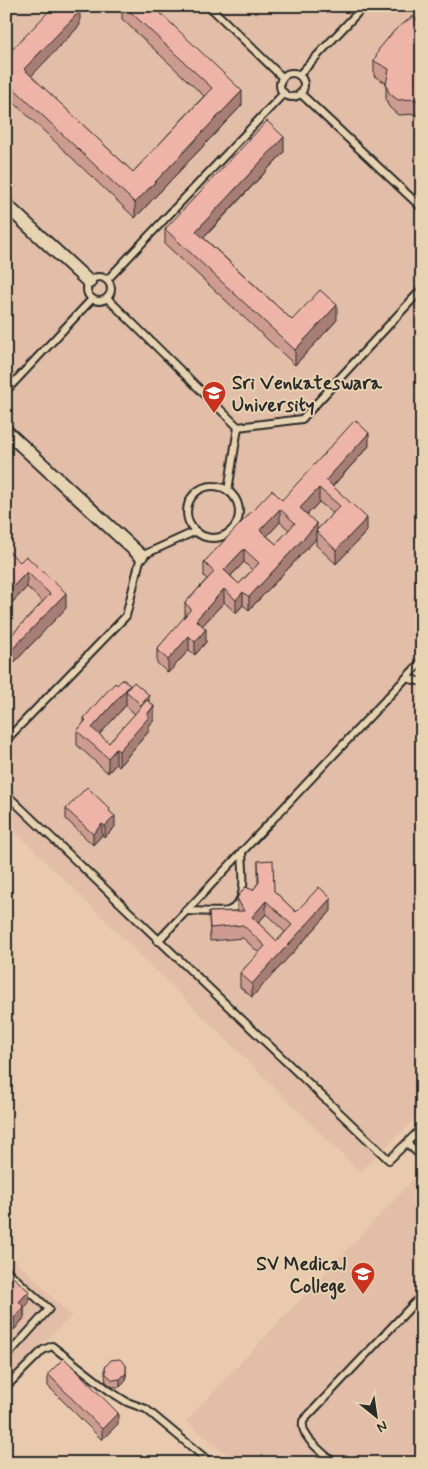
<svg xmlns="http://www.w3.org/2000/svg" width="428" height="1469" font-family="Mynerve,sans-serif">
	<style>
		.built { fill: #e2bda7 }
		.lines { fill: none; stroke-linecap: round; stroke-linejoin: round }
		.lane-casing { stroke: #2b2b2b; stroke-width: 10 }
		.street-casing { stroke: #2b2b2b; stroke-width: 16 }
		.lane { stroke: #e7d3b1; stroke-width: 6 }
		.street { stroke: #e7d3b1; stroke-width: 12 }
		.wall { fill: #cd9b90; stroke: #2b2b2b; fill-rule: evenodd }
		.shaded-wall { fill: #a77e76; stroke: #2b2b2b }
		.building { fill: #eeb4a8; stroke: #2b2b2b; fill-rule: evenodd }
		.labels { text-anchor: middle; stroke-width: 4; stroke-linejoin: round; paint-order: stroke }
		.poi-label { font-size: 19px; font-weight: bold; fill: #2b2b2b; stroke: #e7d3b1; text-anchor: start }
	</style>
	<rect width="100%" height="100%" fill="#e9caae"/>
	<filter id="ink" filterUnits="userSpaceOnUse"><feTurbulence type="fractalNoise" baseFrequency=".02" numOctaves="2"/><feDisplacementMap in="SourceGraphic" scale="10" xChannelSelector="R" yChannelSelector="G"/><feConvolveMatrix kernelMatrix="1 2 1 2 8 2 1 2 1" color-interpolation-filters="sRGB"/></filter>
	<g filter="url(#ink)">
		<!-- built -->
		<g class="built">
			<path d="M6 6H422V1112L360 1172 6 822Z"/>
			<path d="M422 1170V1463H237L186 1421Z"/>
			<path d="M6 1251 71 1316 6 1379Z"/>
		</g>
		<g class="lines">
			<defs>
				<g id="lane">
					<path d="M209 6 282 77"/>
					<path d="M421 6 422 7"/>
					<circle cx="292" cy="85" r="12"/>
					<path d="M299 75 364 6"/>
					<path d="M300 93 422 208"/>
					<circle cx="99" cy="289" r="12"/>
					<path d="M107 280 284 93"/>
					<path d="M107 298 238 427 302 419 422 289"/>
					<path d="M6 391 92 299"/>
					<circle cx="213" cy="512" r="26"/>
					<path d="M228 491 238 427"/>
					<path d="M406 678 422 682"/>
					<path d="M6 740 126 616 141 556 196 531"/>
					<path d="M6 794 389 1160 422 1128"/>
					<path d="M185 911C194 911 221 913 228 911 250 903 242 869 242 851"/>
					<path d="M158 941 422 661"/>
					<path d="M407 1143 422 1157"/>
					<path d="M6 1270 49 1309 6 1357"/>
					<path d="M6 1387 43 1350 52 1346 111 1392 127 1402 146 1409 211 1463"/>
					<path d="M334 1463C323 1452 300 1438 303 1421L422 1295"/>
				</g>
				<g id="street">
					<path d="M6 205 89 282"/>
					<path d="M6 431 141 556"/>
				</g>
			</defs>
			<!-- lane casing -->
			<use href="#lane" class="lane-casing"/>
			<!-- street casing -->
			<use href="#street" class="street-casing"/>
			<!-- lane -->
			<use href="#lane" class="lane"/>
			<!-- street -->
			<use href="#street" class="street"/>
		</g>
		<!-- wall -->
		<g class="wall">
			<path d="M122 6H153L242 105 135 218 6 95V56L80 25 31 76 133 172 204 96 122 19Z"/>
			<path d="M422 26V123L416 114 398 115 389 107 386 100V83L374 76V61Z"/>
			<path d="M284 152 204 238 292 320H337L295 365 165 244V229Z"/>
			<path d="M369 446 333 486 367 531 336 564 316 545V539L249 610 243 605 236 613 224 602 202 626 206 642 195 655 189 650 168 673 157 663V649L185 617V603L207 579 204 576V562L282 500ZM319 502 333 513 317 530 307 515ZM280 522 289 530 276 544 267 536ZM244 562 252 570 239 584 231 576Z"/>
			<path d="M6 549 66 608 6 671V641L43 602 27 587 6 609Z"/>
			<path d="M117 685 149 701 154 720 149 726V731L119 766 116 764 108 773 77 745V731L84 723V718ZM126 705V706L135 714 109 743 99 735Z"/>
			<path d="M66 809 110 812 115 827 105 837 102 835 93 845 66 819Z"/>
			<path d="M258 861 274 891 296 912 331 911 252 997 240 987V973L259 953 243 938 210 941 209 912 237 911V898L253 890 258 883ZM266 914 285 932 277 941 258 923Z"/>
			<path d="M6 1269 7 1272 29 1303 24 1308V1318L14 1330 6 1323Z"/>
			<path d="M126 1365V1381L120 1387H113L106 1382 105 1375V1367Z"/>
			<path d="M48 1374 118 1424 102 1440 48 1386Z"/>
		</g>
		<!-- shaded-wall -->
		<g class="shaded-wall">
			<path d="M80 11V25L24 84V69Z"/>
			<path d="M242 91V105L135 218V203Z"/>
			<path d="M284 137V152L196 245V231Z"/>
			<path d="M337 305V320L295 365V350Z"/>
			<path d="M369 433V446L326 493V480Z"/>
			<path d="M319 488V502L300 522V508Z"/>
			<path d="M280 509V522L260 544V530Z"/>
			<path d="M367 518V531L336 564V550Z"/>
			<path d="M317 524V532L316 531V539L249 610V597Z"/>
			<path d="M244 549V562L224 583V570Z"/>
			<path d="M27 572V587L6 609V594Z"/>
			<path d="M224 589V602L196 633V620Z"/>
			<path d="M243 592V605L236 613V600Z"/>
			<path d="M66 593V608L6 671V656Z"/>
			<path d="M206 629V642L195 655V642Z"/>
			<path d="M189 636V650L168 673V660Z"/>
			<path d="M130 685 126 691V705L92 743V728Z"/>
			<path d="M149 695V710L141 719V705Z"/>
			<path d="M154 706V720L149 726V731L119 766V751Z"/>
			<path d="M116 749V764L108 773V758Z"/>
			<path d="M115 816V827L105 837V826Z"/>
			<path d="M102 824V835L93 845V834Z"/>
			<path d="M331 898V911L252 997V984Z"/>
			<path d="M266 901V914L252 930V917Z"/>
			<path d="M29 1291V1303L24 1308V1318L14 1330V1318L19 1302Z"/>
			<path d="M126 1373V1381L120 1387V1379Z"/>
			<path d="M118 1413V1424L102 1440V1429Z"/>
		</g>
		<!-- building -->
		<g class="building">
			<path d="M54 6H76L80 11 24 69 133 172 212 88 124 6H153L242 91 135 203 6 81V56Z"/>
			<path d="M413 16 422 26V108L416 99 398 100 389 93 386 85 389 69 374 61 379 49 394 31Z"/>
			<path d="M267 121 284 137 196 231 292 320 320 290 337 305 295 350 165 229Z"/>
			<path d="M355 420 369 433 326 480 367 518 336 550 316 531 340 506 319 488 300 508 317 524 249 597 243 592 236 600 224 589 196 620 206 629 195 642 189 636 168 660 157 649 191 609 185 603 214 572 204 562 272 490 282 500ZM280 509 295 523 276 544 260 530ZM244 549 259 563 239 584 224 570Z"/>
			<path d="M6 549 20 562 26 556 66 593 6 656V641L50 594 27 572 6 594V577L9 574 6 571Z"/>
			<path d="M123 679 130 685 92 728 109 743 147 700 154 706 147 714 149 717 119 751 116 749 108 758 77 731 86 720 84 718 102 697 115 683 117 685Z"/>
			<path d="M134 682 149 695 141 705 126 691Z"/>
			<path d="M87 787 110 809 109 811 115 816 105 826 102 824 93 834 66 809Z"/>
			<path d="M273 860 274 891 296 912 319 887 331 898 252 984 240 973 265 946 243 925 210 928 209 912 244 911 237 898 245 887 253 890 259 882 258 861ZM266 901 292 925 277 941 252 917Z"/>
			<path d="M6 1271 29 1291 19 1302 24 1307 14 1318 6 1312Z"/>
			<path d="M64 1358 118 1413 102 1429 48 1374Z"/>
			<path d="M120 1359 126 1365V1373L120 1379 113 1380 106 1374 105 1367 111 1360Z"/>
		</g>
	</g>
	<!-- icons -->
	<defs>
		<symbol id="university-pin" viewBox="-11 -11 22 30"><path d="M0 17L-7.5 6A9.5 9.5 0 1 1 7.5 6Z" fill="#c8321e" stroke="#e7d3b1"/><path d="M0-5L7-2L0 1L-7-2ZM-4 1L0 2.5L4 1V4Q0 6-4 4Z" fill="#fff"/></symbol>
	</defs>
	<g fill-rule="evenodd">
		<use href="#university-pin" x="200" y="379" width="28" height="38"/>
		<use href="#university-pin" x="349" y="1260" width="28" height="38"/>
	</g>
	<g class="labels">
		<!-- poi labels -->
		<g class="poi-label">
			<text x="232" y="389">Sri Venkateswara<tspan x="232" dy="22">University</tspan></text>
			<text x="346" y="1270" text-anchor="end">SV Medical<tspan x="346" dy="22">College</tspan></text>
		</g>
	</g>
	<!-- margin -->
	<rect width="428" height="1469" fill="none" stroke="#e7d3b1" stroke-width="25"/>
	<rect x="12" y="12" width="403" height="1444" fill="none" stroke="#2b2b2b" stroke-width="2" filter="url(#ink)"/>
	<!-- north arrow -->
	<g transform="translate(376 1416) rotate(150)" stroke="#e7d3b1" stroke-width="4" paint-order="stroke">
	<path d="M0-4L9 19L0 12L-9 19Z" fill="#2b2b2b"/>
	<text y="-8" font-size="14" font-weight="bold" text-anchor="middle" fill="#2b2b2b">N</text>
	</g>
</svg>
